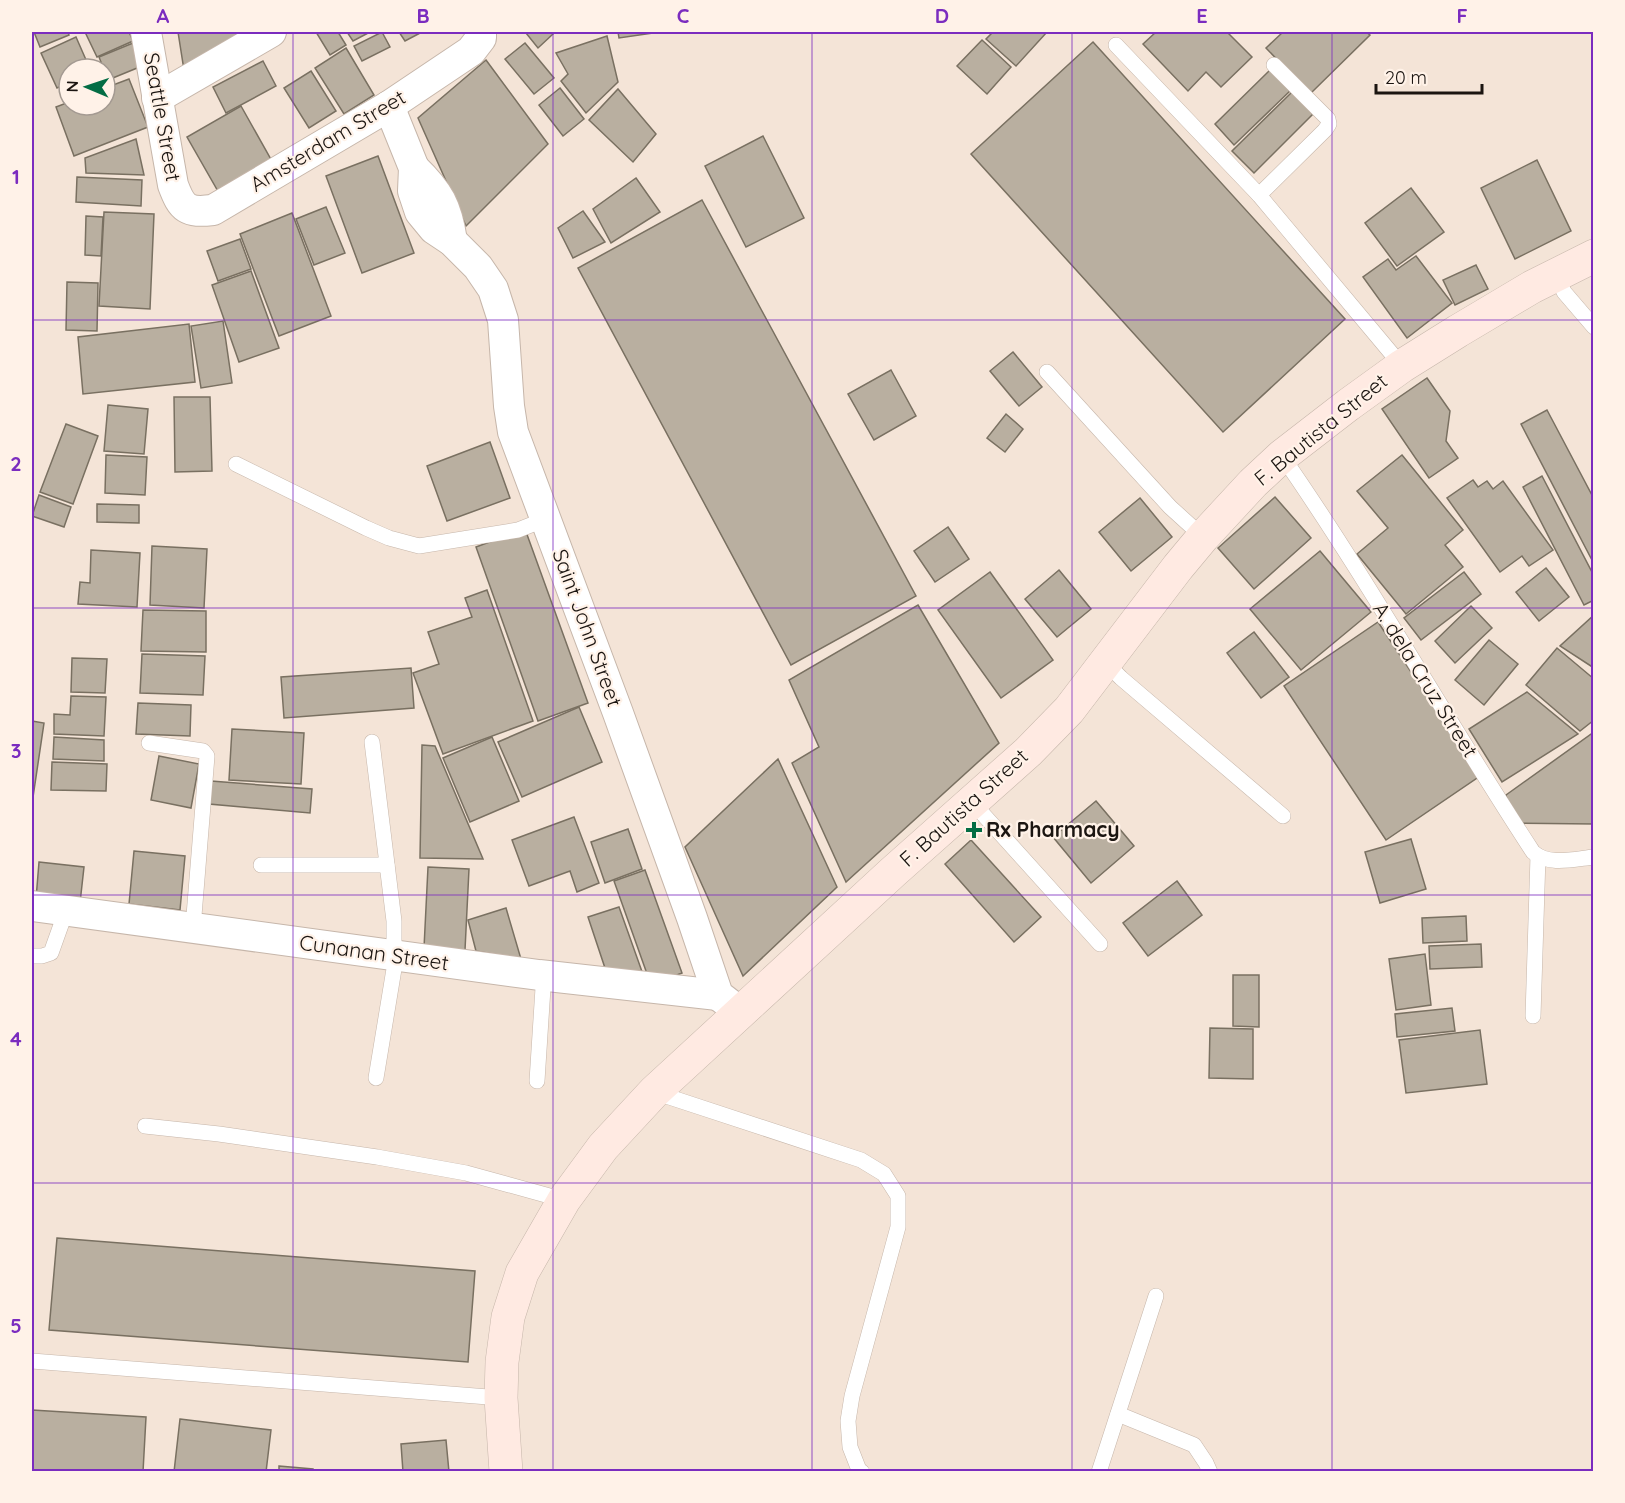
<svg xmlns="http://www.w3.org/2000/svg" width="1625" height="1503" font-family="Quicksand,sans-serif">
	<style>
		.building { fill: #b9afa0; stroke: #797061; stroke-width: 1.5 }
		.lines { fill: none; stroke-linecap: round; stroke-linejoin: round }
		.service-casing { stroke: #c6b6aa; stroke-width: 16 }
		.minor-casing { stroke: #c6b6aa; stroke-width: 32 }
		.secondary-casing { stroke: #c6b6aa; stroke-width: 34 }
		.service { stroke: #fff; stroke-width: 15 }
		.minor { stroke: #fff; stroke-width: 30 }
		.secondary { stroke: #ffeae2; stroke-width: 33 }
		.grid { fill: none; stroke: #7b2cbf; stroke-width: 1.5; stroke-opacity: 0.55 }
		.poi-dot { fill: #036d44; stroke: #fff2e8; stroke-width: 2 }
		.labels { text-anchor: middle; stroke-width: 4.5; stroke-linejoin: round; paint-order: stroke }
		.street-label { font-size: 21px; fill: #1b1511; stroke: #fff2e8 }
		.poi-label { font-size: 21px; font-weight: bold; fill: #1b1511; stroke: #fff2e8; text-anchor: start }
		.neatline { fill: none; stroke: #7b2cbf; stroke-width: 2 }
		.grid-label { font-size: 20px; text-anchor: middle; font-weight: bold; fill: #7b2cbf }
	</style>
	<rect width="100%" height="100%" fill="#f4e4d7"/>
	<!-- building -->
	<g class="building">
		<path d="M34 32H68L69 35 40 47Z"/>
		<path d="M85 32H129L133 41 97 57Z"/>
		<path d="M178 32H235L238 38 184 70Z"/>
		<path d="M316 32H338L346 45 330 55Z"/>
		<path d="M347 32H370L353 41Z"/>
		<path d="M382 32 390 47 362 61 354 46Z"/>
		<path d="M399 32H422L405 41Z"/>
		<path d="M527 32H551L553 34 538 48 526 33Z"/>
		<path d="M618 32H660L619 38Z"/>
		<path d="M993 32H1047L1016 66 986 39Z"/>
		<path d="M1156 32H1227L1252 57 1221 87 1206 72 1188 91 1143 44Z"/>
		<path d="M1283 32H1366L1370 35 1310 94 1266 48Z"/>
		<path d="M607 36 618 82 586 113 561 81 568 74 556 53Z"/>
		<path d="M76 37 90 69H69V82L57 88 41 53Z"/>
		<path d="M982 40 1011 67 987 94 957 66Z"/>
		<path d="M1093 42 1345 319 1223 432 971 154Z"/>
		<path d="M133 43 142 66 108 80 99 57Z"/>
		<path d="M525 43 554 78 534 94 505 59Z"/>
		<path d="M346 48 374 95 344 114 315 68Z"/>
		<path d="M486 60 548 144 466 226 418 118Z"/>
		<path d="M263 61 276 86 226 113 213 87Z"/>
		<path d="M1270 70 1290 91 1234 145 1215 124Z"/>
		<path d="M311 71 336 111 309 128 284 88Z"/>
		<path d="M129 79 148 127 74 156 56 107 69 102V105H105V88Z"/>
		<path d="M560 88 584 119 563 136 539 105Z"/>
		<path d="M618 89 656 134 633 162 589 120Z"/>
		<path d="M1292 92 1313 114 1254 173 1232 151Z"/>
		<path d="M241 106 273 163 219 193 187 137Z"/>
		<path d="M763 136 804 218 746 247 705 166Z"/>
		<path d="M136 139 144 175 86 173 85 158Z"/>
		<path d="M378 156 414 253 362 273 326 176Z"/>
		<path d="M1537 160 1571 231 1515 259 1481 188Z"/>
		<path d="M77 177 142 180 141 206 76 202Z"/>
		<path d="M636 178 660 212 611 243 593 209Z"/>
		<path d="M1411 188 1444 232 1397 266 1365 223Z"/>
		<path d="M702 200 916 596 791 665 578 268Z"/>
		<path d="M326 207 345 253 314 265 296 219Z"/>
		<path d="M583 211 605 242 573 258 558 228Z"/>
		<path d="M104 212 154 214 150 309 99 306Z"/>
		<path d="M292 213 331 316 279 336 240 234Z"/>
		<path d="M86 216 103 217 101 256 85 255Z"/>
		<path d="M240 239 251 269 218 281 207 251Z"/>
		<path d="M1416 256 1452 303 1407 338 1363 277 1388 259 1396 270Z"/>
		<path d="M1476 265 1488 289 1455 305 1443 280Z"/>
		<path d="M251 271 279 348 239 362 212 285Z"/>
		<path d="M67 282 98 283 97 331 66 330Z"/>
		<path d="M223 321 232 383 201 388 191 326Z"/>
		<path d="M189 324 195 382 83 394 78 337Z"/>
		<path d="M1013 352 1042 387 1019 406 990 371Z"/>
		<path d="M891 370 916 416 874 440 848 394Z"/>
		<path d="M1427 378 1450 411 1446 441 1458 458 1429 478 1382 409Z"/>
		<path d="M174 397H210L212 471 175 472Z"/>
		<path d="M108 405 148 409 144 454 104 451Z"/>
		<path d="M1547 410 1594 499V564L1521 424Z"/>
		<path d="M1006 414 1023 429 1005 452 987 438Z"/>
		<path d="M66 424 98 436 73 504 40 492Z"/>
		<path d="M490 442 510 498 447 521 427 466Z"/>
		<path d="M106 455 147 457 145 495 105 493Z"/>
		<path d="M1402 455 1463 530 1445 545 1463 567 1406 614 1357 554 1388 528 1357 491Z"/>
		<path d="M1542 476 1594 576V600L1584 605 1523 487Z"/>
		<path d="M1473 480 1478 487 1487 481 1493 489 1503 481 1553 550 1529 566 1522 556 1500 572 1447 498Z"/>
		<path d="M39 495 71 507 64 527 32 516Z"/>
		<path d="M1275 497 1311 538 1254 589 1218 548Z"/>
		<path d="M1140 498 1172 537 1131 571 1099 532Z"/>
		<path d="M97 504 139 505V523L97 522Z"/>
		<path d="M948 527 969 559 935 582 914 551Z"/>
		<path d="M525 529 588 703 538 721 476 547Z"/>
		<path d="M152 546 207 549 204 608 150 605Z"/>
		<path d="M91 550 140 553 137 607 78 604 80 582 90 583Z"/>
		<path d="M1320 551 1371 612 1301 670 1250 609Z"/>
		<path d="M1546 568 1569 597 1539 621 1516 592Z"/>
		<path d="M1059 570 1091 609 1057 637 1025 599Z"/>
		<path d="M990 572 1053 660 1001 698 938 610Z"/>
		<path d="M1464 572 1481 594 1421 640 1404 618Z"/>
		<path d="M487 590 533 721 443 754 413 673 439 664 428 632 472 617 465 598Z"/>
		<path d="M918 605 999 743 846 882 792 763 819 747 789 680Z"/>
		<path d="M1471 606 1492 628 1455 663 1435 641Z"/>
		<path d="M143 610 206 611V652L141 651Z"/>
		<path d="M1594 615V668L1560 646Z"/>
		<path d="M1378 622 1480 776 1386 840 1284 686Z"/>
		<path d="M1254 632 1289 677 1261 698 1227 653Z"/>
		<path d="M1489 640 1518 664 1484 705 1455 680Z"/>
		<path d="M1557 648 1594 679V720L1580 731 1526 685Z"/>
		<path d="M142 654 205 656 203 695 140 693Z"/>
		<path d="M72 658 107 659 105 693 71 692Z"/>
		<path d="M411 668 414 708 284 718 281 677Z"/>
		<path d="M1527 692 1578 734 1502 782 1469 729Z"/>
		<path d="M71 696 106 697 104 736 54 734V714L70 715Z"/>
		<path d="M138 703 191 705 190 736 136 734Z"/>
		<path d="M579 707 602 762 522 797 498 742Z"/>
		<path d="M32 721 44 723 32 804Z"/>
		<path d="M232 729 304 733 301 784 229 780Z"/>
		<path d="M1594 732V824L1511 823 1506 795Z"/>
		<path d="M54 737 104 740V761L53 759Z"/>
		<path d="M492 737 519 801 470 822 443 758Z"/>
		<path d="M422 745 435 746 483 859 420 858Z"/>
		<path d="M159 756 199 764 191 808 151 800Z"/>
		<path d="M778 759 837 887 743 976 685 847Z"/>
		<path d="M52 762 107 764 106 791 51 790Z"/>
		<path d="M211 781 312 789 310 813 209 804Z"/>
		<path d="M1096 801 1134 846 1091 883 1053 837Z"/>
		<path d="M574 817 599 883 577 892 570 871 529 886 512 840Z"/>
		<path d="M628 829 642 869 605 883 591 842Z"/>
		<path d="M1411 839 1426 889 1380 903 1365 852Z"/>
		<path d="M971 840 1041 917 1014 942 945 864Z"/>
		<path d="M134 851 185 856 180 910 129 904Z"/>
		<path d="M39 862 84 867 80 903 36 899Z"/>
		<path d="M428 867 469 869 465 950 424 948Z"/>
		<path d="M645 870 682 973 651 985 614 881Z"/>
		<path d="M1177 881 1202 915 1148 956 1123 923Z"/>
		<path d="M619 907 645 980 607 974 588 917Z"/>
		<path d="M506 908 521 959 476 951 468 920Z"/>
		<path d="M1466 916 1467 941 1423 943 1422 918Z"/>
		<path d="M1481 944 1482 967 1430 969 1429 946Z"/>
		<path d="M1425 954 1431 1005 1396 1010 1389 959Z"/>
		<path d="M1233 975H1259V1027L1233 1026Z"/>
		<path d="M1452 1008 1455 1031 1397 1037 1395 1014Z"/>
		<path d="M1210 1028 1253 1029V1079L1209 1078Z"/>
		<path d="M1480 1030 1487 1084 1406 1093 1399 1040Z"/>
		<path d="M57 1238 475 1271 468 1362 49 1330Z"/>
		<path d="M32 1410 146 1417 143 1472H32Z"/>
		<path d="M180 1419 271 1430 266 1472H174Z"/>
		<path d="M446 1440 449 1472H403L401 1444Z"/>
		<path d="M279 1466 313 1469V1472H279Z"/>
	</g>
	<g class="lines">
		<defs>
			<g id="service">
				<path d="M1116 45 1259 195 1402 366"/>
				<path d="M1259 195 1325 130 1329 124 1328 119 1274 65"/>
				<path d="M1556 274 1564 292 1594 327"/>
				<path d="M1047 372 1170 507 1203 537"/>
				<path d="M1282 456C1371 584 1447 721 1533 852 1548 866 1574 859 1594 857"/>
				<path d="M236 464 366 528 389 538 419 546 518 530 546 519"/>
				<path d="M1106 663 1121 678 1283 816"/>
				<path d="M372 742 394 921V969L376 1078"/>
				<path d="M149 743 203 751 207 756 193 928"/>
				<path d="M972 802 1100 944"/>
				<path d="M261 865H387"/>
				<path d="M32 956H42L51 953 66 911"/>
				<path d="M1533 1016 1538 856"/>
				<path d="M537 1081 543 988 539 975"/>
				<path d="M654 1092 861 1160 884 1174 898 1196V1227L852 1396 848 1421 850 1447 859 1470 862 1472"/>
				<path d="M145 1126 219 1134 377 1157 466 1173 564 1200"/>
				<path d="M32 1361 501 1398"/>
				<path d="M1118 1414 1194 1445 1206 1463 1210 1472"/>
				<path d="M1099 1472 1156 1296"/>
			</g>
			<g id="minor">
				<path d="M146 32 173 185C182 209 187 213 213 210L389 106 471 51 481 38V32"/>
				<path d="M157 98 271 32"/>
				<path d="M389 106 414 168 413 191 420 212 434 229 452 241 478 267 493 289 503 320 509 406 513 432 618 713 692 918 718 995 740 1012"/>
				<path d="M414 168C439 192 447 207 452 241"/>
				<path d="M32 906 539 975 718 995"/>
			</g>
			<path id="secondary" d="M506 1472 501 1398 502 1362 508 1317 522 1273 564 1200 603 1147 654 1092 893 872 1028 752 1069 710 1178 567 1203 537 1253 483 1282 456 1348 405 1402 366 1458 331 1532 287 1594 256"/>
		</defs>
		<!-- service casing -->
		<use href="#service" class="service-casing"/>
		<!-- minor casing -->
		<use href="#minor" class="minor-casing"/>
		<!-- secondary casing -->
		<use href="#secondary" class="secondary-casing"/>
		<!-- service -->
		<use href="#service" class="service"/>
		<!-- minor -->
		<use href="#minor" class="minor"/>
		<!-- secondary -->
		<use href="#secondary" class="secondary"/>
	</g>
	<!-- grid -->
	<path class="grid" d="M293 32V1472M553 32V1472M812 32V1472M1072 32V1472M1332 32V1472M32 320H1594M32 608H1594M32 895H1594M32 1183H1594"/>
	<!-- markers -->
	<path class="poi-dot" d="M971 821h6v6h6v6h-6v6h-6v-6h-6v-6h6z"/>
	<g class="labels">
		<!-- street labels -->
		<g class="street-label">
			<text transform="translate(162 117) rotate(80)" y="7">Seattle Street</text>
			<text transform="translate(328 141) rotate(-31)" y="7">Amsterdam Street</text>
			<text transform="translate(1321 430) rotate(-39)" y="7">F. Bautista Street</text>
			<text transform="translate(587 628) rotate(70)" y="7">Saint John Street</text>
			<text transform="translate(1425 680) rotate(58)" y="7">A. dela Cruz Street</text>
			<text transform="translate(964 808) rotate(-42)" y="7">F. Bautista Street</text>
			<text transform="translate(374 953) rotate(8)" y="7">Cunanan Street</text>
		</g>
		<!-- poi labels -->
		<g class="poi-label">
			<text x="986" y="837">Rx Pharmacy</text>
		</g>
	</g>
	<!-- border -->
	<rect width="1625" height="1503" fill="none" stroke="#fff2e8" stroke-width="66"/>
	<!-- north arrow -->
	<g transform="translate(87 87) rotate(272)"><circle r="28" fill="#fff2e8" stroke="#a49a92" stroke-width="1.5"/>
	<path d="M0-4.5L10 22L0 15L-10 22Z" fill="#036d44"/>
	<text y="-9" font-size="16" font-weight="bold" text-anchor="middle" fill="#1b1511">N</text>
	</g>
	<!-- scale -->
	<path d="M1376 84v9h106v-9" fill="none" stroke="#1b1511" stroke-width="3"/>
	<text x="1385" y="84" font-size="18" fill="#1b1511" stroke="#fff2e8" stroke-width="4.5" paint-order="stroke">20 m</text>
	<rect x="33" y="33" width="1559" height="1437" class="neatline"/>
	<g class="grid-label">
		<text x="163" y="23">A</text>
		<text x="423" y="23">B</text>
		<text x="683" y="23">C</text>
		<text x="942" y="23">D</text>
		<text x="1202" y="23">E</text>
		<text x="1462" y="23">F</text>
		<text x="16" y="184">1</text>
		<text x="16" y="471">2</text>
		<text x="16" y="758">3</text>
		<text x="16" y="1046">4</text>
		<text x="16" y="1333">5</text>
	</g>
</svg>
